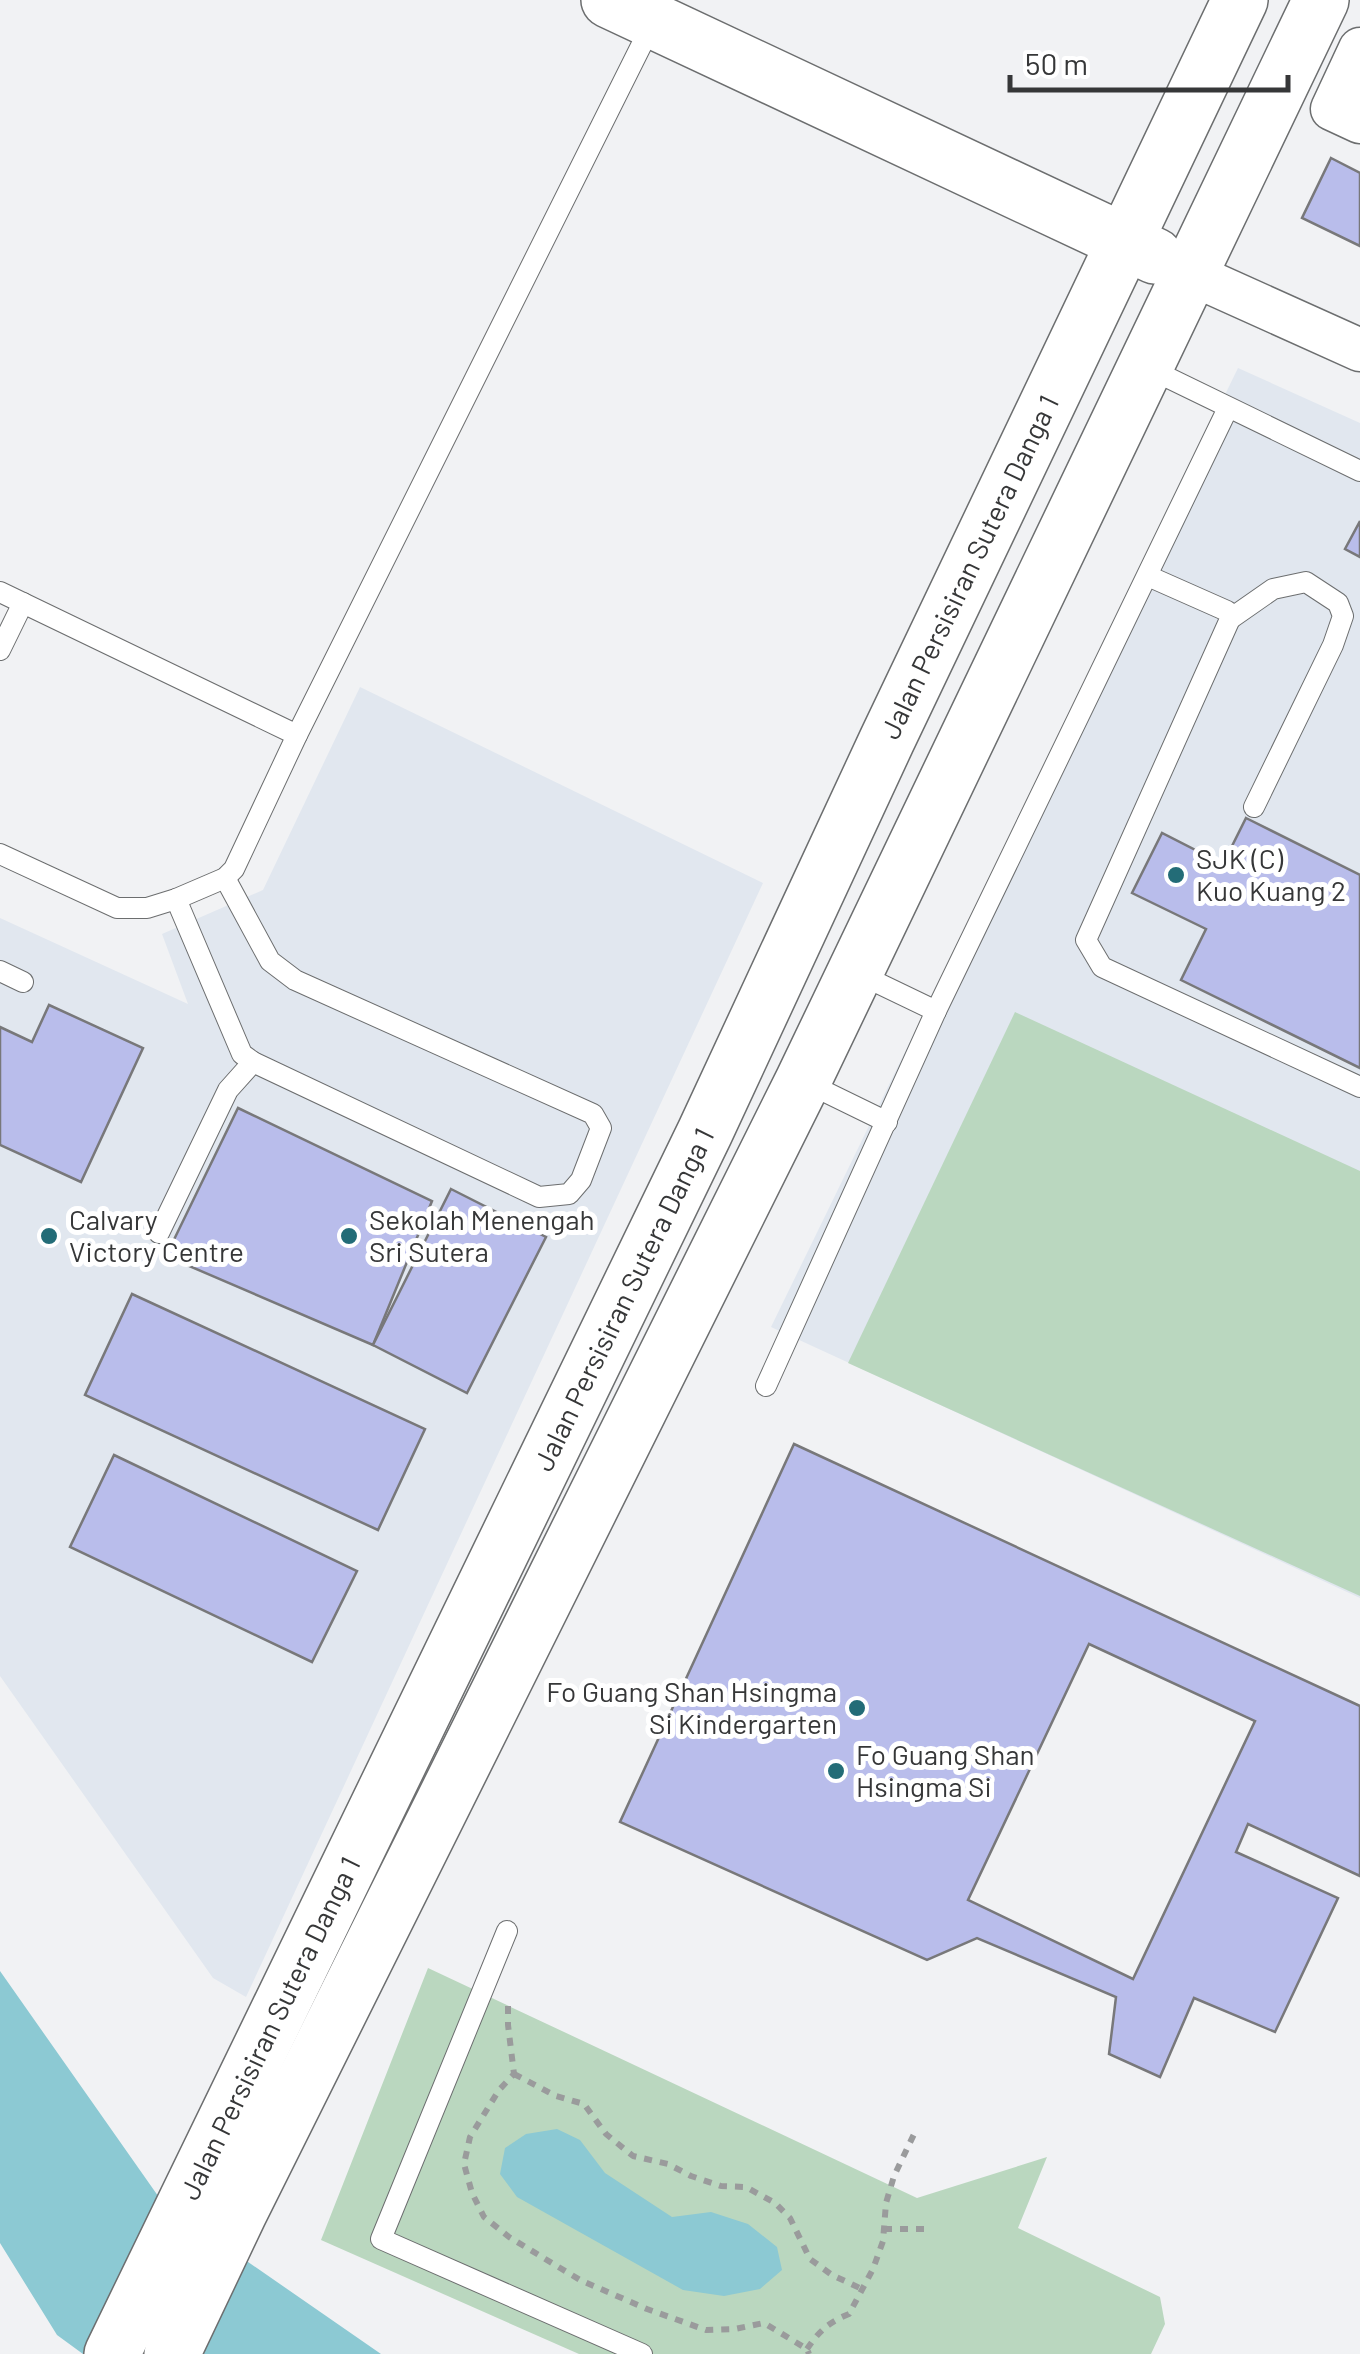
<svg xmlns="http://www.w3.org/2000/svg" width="1360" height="2354" font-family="Barlow,sans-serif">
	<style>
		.built { fill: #e1e7ef }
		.green { fill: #bad7bf }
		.water { fill: #8cc9d3 }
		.building { fill: #b9bdeb; stroke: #78787a; stroke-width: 2.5; fill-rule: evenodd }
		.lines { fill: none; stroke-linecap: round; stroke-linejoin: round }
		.lane-casing { stroke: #6c6e6f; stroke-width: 22 }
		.street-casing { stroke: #6c6e6f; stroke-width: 45 }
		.secondary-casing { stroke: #6c6e6f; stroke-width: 58 }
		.path { stroke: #9a9b9c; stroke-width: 6; stroke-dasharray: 8 8; stroke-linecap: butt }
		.lane { stroke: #fff; stroke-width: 20 }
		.street { stroke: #fff; stroke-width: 42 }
		.secondary { stroke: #fff; stroke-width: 55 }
		.poi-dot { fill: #236c77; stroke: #fff; stroke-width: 4 }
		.labels { text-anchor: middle; stroke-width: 10; stroke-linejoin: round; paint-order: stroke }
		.street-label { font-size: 28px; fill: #363738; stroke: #fff }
		.poi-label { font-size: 28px; fill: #363738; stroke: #fff; text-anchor: start }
	</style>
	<rect width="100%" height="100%" fill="#f1f2f4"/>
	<!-- built -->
	<g class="built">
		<path d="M1238 368 1360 423V1598L771 1327Z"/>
		<path d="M360 687 763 883 246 1997 213 1978 0 1676V918L188 1004 162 934 263 890Z"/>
	</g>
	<!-- green -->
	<g class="green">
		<path d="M1015 1012 1360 1171V1596L848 1363Z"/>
		<path d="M428 1968 917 2198 1047 2157 1018 2228 1160 2297 1165 2324 1151 2354H579L321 2240Z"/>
	</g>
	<!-- water -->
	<g class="water">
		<path d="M0 1971 163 2203 381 2354H83L57 2335 0 2243Z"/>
		<path d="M557 2129 580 2140 605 2173 672 2217 711 2212 748 2224 777 2247 782 2270 760 2289 724 2296 683 2290 517 2197 500 2174 505 2148 526 2134Z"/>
	</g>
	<!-- building -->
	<g class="building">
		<path d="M1331 158 1360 173V246L1302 218Z"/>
		<path d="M1360 521V557L1345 549Z"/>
		<path d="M1246 818 1360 875V1068L1181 980 1206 929 1132 893 1162 833 1223 864Z"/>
		<path d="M49 1005 143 1048 81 1182 0 1145V1027L32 1042Z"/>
		<path d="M238 1108 432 1201 373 1345 166 1256Z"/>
		<path d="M451 1189 546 1237 467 1393 373 1345Z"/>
		<path d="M132 1294 425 1429 378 1530 85 1395Z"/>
		<path d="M794 1444 1360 1706V1876L1248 1824 1236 1852 1338 1898 1275 2032 1194 1998 1160 2077 1109 2054 1116 1997 977 1938 927 1960 620 1822ZM1089 1644 1255 1721 1133 1979 968 1900Z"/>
		<path d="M114 1455 357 1571 312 1662 70 1547Z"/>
	</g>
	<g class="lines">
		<defs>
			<g id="lane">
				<path d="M1146 367 1360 471"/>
				<path d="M1148 576 1227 611 1230 619 1086 940 1102 967 1360 1087"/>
				<path d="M0 592 297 735"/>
				<path d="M1230 619 1273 589 1306 582 1338 603 1343 616 1333 645 1254 807"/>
				<path d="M0 650 23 603"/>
				<path d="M0 854 117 908H147L176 899 225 878 234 869 297 735 652 24"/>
				<path d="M176 899 242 1054 253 1062 539 1197 569 1194 581 1180 601 1128 593 1114 295 980 270 961 225 878"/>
				<path d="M0 971 23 982"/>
				<path d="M857 973 936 1011"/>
				<path d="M803 1081 887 1122"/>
				<path d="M159 1233 228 1090 253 1062"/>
				<path d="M766 1386 936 1011 1228 408"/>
				<path d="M507 1931 381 2239 642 2354"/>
			</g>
			<g id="street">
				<path d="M1360 49 1332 109 1360 122"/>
				<path d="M1189 273 1360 350"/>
			</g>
			<g id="secondary">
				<path d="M609 0 1155 256"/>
				<path id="s1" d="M112 2354 705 1132 887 740 1240 0"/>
				<path d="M172 2354 239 2213 803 1081 1321 0"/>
			</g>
		</defs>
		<!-- lane casing -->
		<use href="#lane" class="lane-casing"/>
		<!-- street casing -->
		<use href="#street" class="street-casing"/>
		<!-- secondary casing -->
		<use href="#secondary" class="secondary-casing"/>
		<!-- path -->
		<g class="path">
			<path d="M508 2006V2025L514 2074 499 2090 470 2137 464 2164 472 2193 484 2217 509 2237 580 2280 647 2309 706 2330 735 2329 764 2323 807 2349 809 2354"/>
			<path d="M514 2074 556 2096 584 2104 606 2134 633 2156 668 2164 691 2176 721 2186 746 2187 775 2203 790 2218 810 2259 832 2275 862 2289"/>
			<path d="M884 2229H925"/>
			<path d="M807 2349C819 2331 829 2322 849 2314L873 2269 883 2241 886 2203 894 2176 916 2130"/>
		</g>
		<!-- lane -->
		<use href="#lane" class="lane"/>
		<!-- street -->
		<use href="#street" class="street"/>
		<!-- secondary -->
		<use href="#secondary" class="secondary"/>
	</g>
	<!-- markers -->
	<g class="poi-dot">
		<circle cx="1176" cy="875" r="10"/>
		<circle cx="49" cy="1236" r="10"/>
		<circle cx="349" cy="1236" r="10"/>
		<circle cx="857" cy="1708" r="10"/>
		<circle cx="836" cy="1771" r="10"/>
	</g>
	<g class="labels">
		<!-- street labels -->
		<g class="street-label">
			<text dy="10" stroke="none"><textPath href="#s1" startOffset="1982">Jalan Persisiran Sutera Danga 1</textPath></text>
			<text dy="10" stroke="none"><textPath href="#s1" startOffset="1172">Jalan Persisiran Sutera Danga 1</textPath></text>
			<text dy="10" stroke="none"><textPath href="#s1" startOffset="362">Jalan Persisiran Sutera Danga 1</textPath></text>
		</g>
		<!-- poi labels -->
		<g class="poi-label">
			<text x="1196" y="869">SJK (C)<tspan x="1196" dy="32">Kuo Kuang 2</tspan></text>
			<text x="69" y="1230">Calvary<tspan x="69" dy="32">Victory Centre</tspan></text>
			<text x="369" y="1230">Sekolah Menengah<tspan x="369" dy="32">Sri Sutera</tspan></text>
			<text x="837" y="1702" text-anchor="end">Fo Guang Shan Hsingma<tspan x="837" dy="32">Si Kindergarten</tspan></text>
			<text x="856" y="1765">Fo Guang Shan<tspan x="856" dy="32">Hsingma Si</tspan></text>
		</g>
	</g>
	<!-- scale -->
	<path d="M1010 75v15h278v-15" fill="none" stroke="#363738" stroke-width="5"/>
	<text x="1025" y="75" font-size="30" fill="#363738" stroke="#ffffff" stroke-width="8" paint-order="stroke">50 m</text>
</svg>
